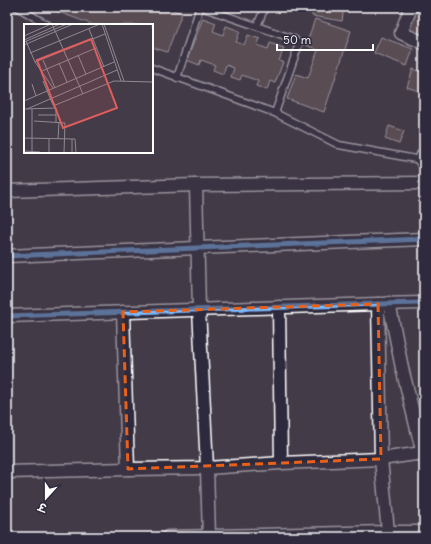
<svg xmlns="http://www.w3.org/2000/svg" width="431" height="544" font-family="Delius,'Playpen Sans Deva',sans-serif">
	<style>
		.building { fill: #746260; stroke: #fff }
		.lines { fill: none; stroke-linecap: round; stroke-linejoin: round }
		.lane-casing { stroke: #fff; stroke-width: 9 }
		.street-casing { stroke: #fff; stroke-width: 15 }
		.lane { stroke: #2f2a3d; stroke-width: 6 }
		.street { stroke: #2f2a3d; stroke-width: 12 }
		.cycleway-casing { stroke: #2f2a3d; stroke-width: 8 }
		.cycleway { stroke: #7ab7fb; stroke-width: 5 }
		.marked { fill: none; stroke: #e96118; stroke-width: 3; stroke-dasharray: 8 5; stroke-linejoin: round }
		.inset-road { fill: none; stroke: #8f8991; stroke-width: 1 }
		.view { fill: #e05e5e; fill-opacity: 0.15; stroke: #e05e5e; stroke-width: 2 }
		.inset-edge { fill: none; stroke: #fff; stroke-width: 2 }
	</style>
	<rect width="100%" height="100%" fill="#443b48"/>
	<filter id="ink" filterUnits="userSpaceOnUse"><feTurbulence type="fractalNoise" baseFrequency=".025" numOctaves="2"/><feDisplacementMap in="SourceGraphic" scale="8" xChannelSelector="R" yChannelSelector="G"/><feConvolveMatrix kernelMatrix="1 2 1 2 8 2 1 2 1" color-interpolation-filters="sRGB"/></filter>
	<g filter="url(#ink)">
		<!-- building -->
		<g class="building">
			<path d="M45 7H121L127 9 128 7H164L182 13 167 52 152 47V25H94Z"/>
			<path d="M313 7H344L342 21 312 16Z"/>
			<path d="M418 7H424V38L408 31Z"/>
			<path d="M203 18 216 23 213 31 223 35 226 26 240 31 236 42 244 45 248 35 260 39 257 45 268 49 270 43 284 48 279 61 283 62 275 83 270 81 267 90 256 86 258 81 242 75 240 80 231 77 234 68 226 65 223 74 213 70 215 65 201 60 199 65 187 60Z"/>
			<path d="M315 19 351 31 324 112 287 99 296 74 308 78 318 50 306 45Z"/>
			<path d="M381 37 413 49 407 66 374 53Z"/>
			<path d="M424 66V93L407 87 413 69 422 72Z"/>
			<path d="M389 126 404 131 399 144 385 139Z"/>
		</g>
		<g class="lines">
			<defs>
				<g id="lane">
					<path d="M17 7 48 25"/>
					<path d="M201 7 294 39 299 44 275 113"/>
					<path d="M257 26 265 7"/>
					<path d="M152 68 275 113 339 145 421 160"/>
					<path d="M177 78 200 7"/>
				</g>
				<g id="street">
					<path d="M411 7 401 33 424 43"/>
					<path d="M424 153 421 160 424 161"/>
					<path d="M196 185 199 309 207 468 209 537"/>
					<path d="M7 191 196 185 424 183"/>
					<path d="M7 256 197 248 424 239"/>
					<path d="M389 303 402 368 424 458"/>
					<path d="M378 304 381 459 388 532"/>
					<path d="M279 307 281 463"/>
					<path d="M123 312 128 469"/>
					<path d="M7 316 378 304 424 303"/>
					<path d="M7 472 128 469 207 468 281 463 381 459 422 453"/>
					<path d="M168 537 388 532H424"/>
				</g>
			</defs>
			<!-- lane casing -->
			<use href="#lane" class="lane-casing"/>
			<!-- street casing -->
			<use href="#street" class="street-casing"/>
			<!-- lane -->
			<use href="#lane" class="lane"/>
			<!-- street -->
			<use href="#street" class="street"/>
			<defs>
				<g id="cycleway">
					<path d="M7 256 197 248 424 239"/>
					<path d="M7 316 378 304 424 303"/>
				</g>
			</defs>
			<!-- cycleway casing -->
			<use href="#cycleway" class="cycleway-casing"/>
			<!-- cycleway -->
			<use href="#cycleway" class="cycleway"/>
		</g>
	</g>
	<!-- marked area -->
	<path d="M0 0H431V544H0ZM378 304 381 459 128 469 123 312Z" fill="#443b48" fill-opacity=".55" fill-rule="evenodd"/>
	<path class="marked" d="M378 304 381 459 128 469 123 312Z"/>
	<!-- overview -->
	<g transform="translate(24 24)">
		<rect width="129" height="129" fill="#443b48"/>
		<path class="inset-road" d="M28 0 59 70M78 0 97 57M80 0 100 57M128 0 129 12M65 5 80 43M0 12 27 0M0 16 36 0M2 17 11 38 29 64M0 18 43 0M0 21 49 0M6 29 76 0M54 31 62 50M19 36 31 64M11 38 81 10M35 39 43 58M18 47 72 24M19 57 29 81M8 60 12 72M0 77 90 38M29 82 90 57 129 58M0 85 32 84V98M3 85 93 46M14 91H32M10 97 41 99 40 129M0 114 51 115 52 129M34 115 35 99M0 127 16 128M8 129V85M25 129V115M48 129V115"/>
		<path class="view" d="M67 15 93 84 39 104 13 36Z"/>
		<rect width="129" height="129" class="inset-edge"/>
	</g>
	<!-- margin -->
	<rect width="431" height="544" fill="none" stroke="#2f2a3d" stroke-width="24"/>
	<rect x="12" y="12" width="407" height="520" fill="none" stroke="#fff" stroke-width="1.5" filter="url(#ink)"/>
	<!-- north arrow -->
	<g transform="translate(46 498) rotate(201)" stroke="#2f2a3d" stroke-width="3" paint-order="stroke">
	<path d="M0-3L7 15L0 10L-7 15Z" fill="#ffffff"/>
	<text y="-6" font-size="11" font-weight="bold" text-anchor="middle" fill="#ffffff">उ</text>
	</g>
	<!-- scale -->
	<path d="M277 44v6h96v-6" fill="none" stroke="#ffffff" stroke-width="2"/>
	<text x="283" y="44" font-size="12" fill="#ffffff" stroke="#2f2a3d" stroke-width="3" paint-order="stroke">50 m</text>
</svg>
